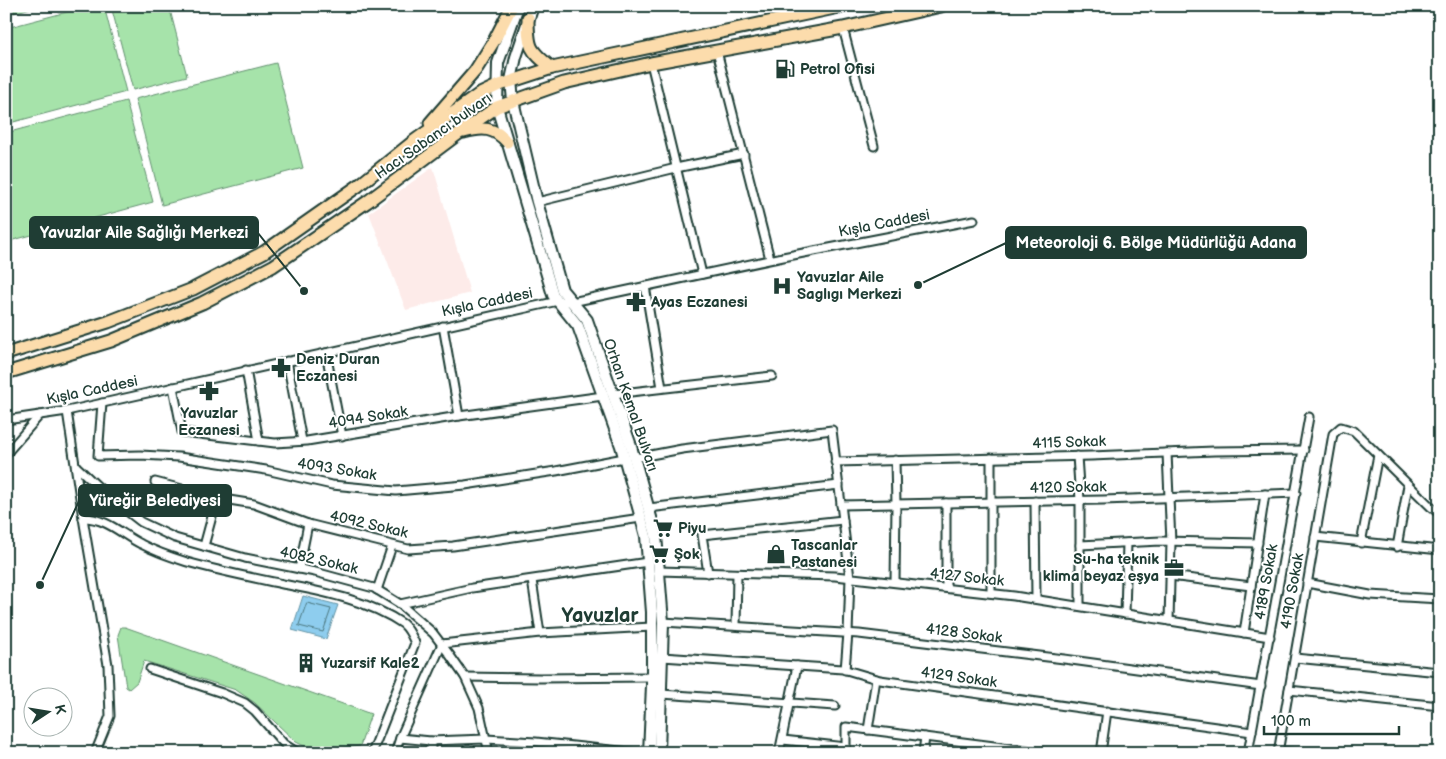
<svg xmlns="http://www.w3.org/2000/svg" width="1446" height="759" font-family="'Balsamiq Sans',sans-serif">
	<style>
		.built { fill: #fdebe9 }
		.green { fill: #a6e3aa; stroke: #62906f }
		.water { fill: #8ecdee; stroke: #6293a4 }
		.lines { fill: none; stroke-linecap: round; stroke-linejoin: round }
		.shore { stroke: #4b777e; stroke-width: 1 }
		.street-casing { stroke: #1f3d34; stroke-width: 11 }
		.secondary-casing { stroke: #1f3d34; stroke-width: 14 }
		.primary-casing { stroke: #1f3d34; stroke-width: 15 }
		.street { stroke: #fff; stroke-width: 7 }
		.secondary { stroke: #fff; stroke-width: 10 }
		.primary { stroke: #fcdcac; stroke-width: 11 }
		.labels { text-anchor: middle; stroke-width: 4; stroke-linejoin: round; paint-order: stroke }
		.poi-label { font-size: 15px; font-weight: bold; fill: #1f3d34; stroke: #fff; text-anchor: start }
		.street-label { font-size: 15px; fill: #1f3d34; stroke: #fff }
		.district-label { font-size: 20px; font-weight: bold; fill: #1f3d34; stroke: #fff }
		.leader { fill: none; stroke: #1f3d34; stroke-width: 2 }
		.callout-dot { fill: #1f3d34; stroke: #fff; stroke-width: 2 }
		.callout { fill: #1f3d34; stroke: #1f3d34; stroke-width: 2 }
		.callout-label { font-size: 16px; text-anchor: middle; font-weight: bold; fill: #fff }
	</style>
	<rect width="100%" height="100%" fill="#fff"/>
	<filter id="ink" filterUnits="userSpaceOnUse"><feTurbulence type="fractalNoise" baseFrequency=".02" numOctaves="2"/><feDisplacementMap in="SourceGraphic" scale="10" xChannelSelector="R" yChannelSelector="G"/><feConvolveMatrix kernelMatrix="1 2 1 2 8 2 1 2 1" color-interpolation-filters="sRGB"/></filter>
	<g filter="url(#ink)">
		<!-- built -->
		<path class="built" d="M433 167 470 293 406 310 369 213Z"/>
		<!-- green -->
		<g class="green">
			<path d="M6 6H38L6 15Z"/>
			<path d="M90 6H104L126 92 6 124V28Z"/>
			<path d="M111 6H169L187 76 133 90Z"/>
			<path d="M276 63 303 168 162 205 135 99Z"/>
			<path d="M126 101 153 202 6 242V133Z"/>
			<path d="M121 627H125L371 714 360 746 318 751 308 748 296 742 255 703 236 690 144 661 137 682 129 689 126 687 118 635Z"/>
		</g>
		<!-- water -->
		<path class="water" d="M303 596 338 605 326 639 292 630Z"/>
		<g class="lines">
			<!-- shore -->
			<path class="shore" d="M307 603 331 609 323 632 299 626Z"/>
			<defs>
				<g id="street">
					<path d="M843 28 874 146"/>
					<path d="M717 51 770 259"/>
					<path d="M651 63 702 274"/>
					<path d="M537 202 676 168 744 154"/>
					<path d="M645 286 662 388"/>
					<path d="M443 326 459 416"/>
					<path d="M326 353 342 436"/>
					<path d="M287 361 302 441"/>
					<path d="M246 370 259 441"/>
					<path d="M173 387 182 432 275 443 307 441 459 416 603 396"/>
					<path d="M613 394 772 376"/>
					<path d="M102 403 98 456 140 455 179 457 266 470 332 485 396 491 465 485 556 471 624 458"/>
					<path d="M67 411 83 518 108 665 110 716 95 753"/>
					<path d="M6 420 67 411 558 301 572 302 783 257 974 220"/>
					<path d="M1167 453 1171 542 1169 621"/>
					<path d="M6 454 40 415"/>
					<path d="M1077 456 1080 500V606"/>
					<path d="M635 458 682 449 832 430 850 578 848 633 845 670"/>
					<path d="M835 462 1091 456 1214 451 1304 450"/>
					<path d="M76 466 110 498 141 522 175 538 245 558 315 572 374 588 400 604 433 633 449 654 465 677 479 708 489 753"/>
					<path d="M155 482 217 498 254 504 308 524 408 549 453 546 641 518"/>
					<path d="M1035 501 1036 599"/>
					<path d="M841 505 1103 500 1296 493"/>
					<path d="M649 508 839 485"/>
					<path d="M83 518C107 518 121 534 141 544 156 552 171 557 187 562 216 570 244 576 273 582 317 591 365 598 403 624 409 629 412 636 415 643L372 753"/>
					<path d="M1315 537 1440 550"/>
					<path d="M1361 543 1378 455"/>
					<path d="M1080 545 1161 541 1258 543"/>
					<path d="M204 546 217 498"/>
					<path d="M1397 547 1408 485"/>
					<path d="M299 569 308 524"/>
					<path d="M659 571 835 576 1014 596 1270 637"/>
					<path d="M708 573 702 535 843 520"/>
					<path d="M1170 576 1251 586"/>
					<path d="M532 580 540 633"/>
					<path d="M895 582 896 504 895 460"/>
					<path d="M1307 583 1370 595 1440 599"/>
					<path d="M946 588V503"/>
					<path d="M377 590 392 546"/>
					<path d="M991 593V458"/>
					<path d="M400 604 472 588 648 562"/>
					<path d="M1125 614 1127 543"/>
					<path d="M663 622 859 634 1064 659 1261 686"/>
					<path d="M736 626 737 574"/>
					<path d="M1244 633 1265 494"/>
					<path d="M662 657 843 669 880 680 1252 732"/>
					<path d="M1295 658 1440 672"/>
					<path d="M150 669 222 693 245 703 255 711 284 744 298 753"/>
					<path d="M465 677 540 678 652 677"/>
					<path d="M1289 690 1440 706"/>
					<path d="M661 694 835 706"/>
					<path d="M868 730 876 679"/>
					<path d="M400 738 431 741 486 739 536 742 639 753"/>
					<path d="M783 740 846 747"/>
					<path d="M1278 751 1298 753"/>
					<path d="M395 753 400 738 442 644 540 633 652 627"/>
					<path d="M431 753V741"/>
					<path d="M779 753 797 666"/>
					<path d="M846 753V727L1049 753"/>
					<path d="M923 753 925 737"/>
					<path d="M1101 753 1107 711"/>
					<path d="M1248 753 1309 417"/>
					<path d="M1278 753 1333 434 1341 427 1354 431 1431 507 1440 514"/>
				</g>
				<g id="secondary">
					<path d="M518 6 498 63 497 107 553 295 578 326 621 446 646 536 652 612V685L649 753"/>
					<path d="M533 6 516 57 511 80 513 101 537 202 562 290 587 320 630 443 656 535 663 622 659 753"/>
				</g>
				<g id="primary">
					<path d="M528 18C528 47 529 50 552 68"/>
					<path d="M430 123 475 71 494 41 512 6"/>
					<path d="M464 132C483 127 494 127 507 142"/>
					<path d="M6 354 108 322 193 289 264 252 358 186 414 141 478 95 497 86 552 68 844 6"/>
					<path d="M6 373 111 341 202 303 273 266 367 202 458 134 497 107 564 83 651 63 843 28 941 6"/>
				</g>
			</defs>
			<!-- street casing -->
			<use href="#street" class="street-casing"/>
			<!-- secondary casing -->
			<use href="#secondary" class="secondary-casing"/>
			<!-- primary casing -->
			<use href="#primary" class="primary-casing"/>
			<!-- street -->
			<use href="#street" class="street"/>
			<!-- secondary -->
			<use href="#secondary" class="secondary"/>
			<!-- primary -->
			<use href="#primary" class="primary"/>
		</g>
	</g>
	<!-- icons -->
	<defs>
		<symbol id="fuel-bare" viewBox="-9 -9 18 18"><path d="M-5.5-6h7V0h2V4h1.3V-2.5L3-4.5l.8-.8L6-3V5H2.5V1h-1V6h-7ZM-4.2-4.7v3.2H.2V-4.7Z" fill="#1f3d34" stroke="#fff" stroke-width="2.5" paint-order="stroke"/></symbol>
		<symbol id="hospital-bare" viewBox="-9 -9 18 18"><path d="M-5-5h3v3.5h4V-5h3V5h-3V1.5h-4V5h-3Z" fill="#1f3d34" stroke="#fff" stroke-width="2.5" paint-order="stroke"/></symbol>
		<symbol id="pharmacy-bare" viewBox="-9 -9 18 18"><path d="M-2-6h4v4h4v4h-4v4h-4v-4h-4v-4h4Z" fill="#1f3d34" stroke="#fff" stroke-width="2.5" paint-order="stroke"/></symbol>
		<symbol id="supermarket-bare" viewBox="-9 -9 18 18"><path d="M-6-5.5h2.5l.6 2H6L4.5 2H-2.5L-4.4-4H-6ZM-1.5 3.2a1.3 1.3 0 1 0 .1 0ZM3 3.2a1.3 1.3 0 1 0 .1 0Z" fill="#1f3d34" stroke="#fff" stroke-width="2.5" paint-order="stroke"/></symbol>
		<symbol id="shop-bare" viewBox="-9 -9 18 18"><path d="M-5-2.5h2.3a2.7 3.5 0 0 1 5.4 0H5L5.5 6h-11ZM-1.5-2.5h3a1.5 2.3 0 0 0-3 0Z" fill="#1f3d34" stroke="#fff" stroke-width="2.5" paint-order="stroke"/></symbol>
		<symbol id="office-bare" viewBox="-9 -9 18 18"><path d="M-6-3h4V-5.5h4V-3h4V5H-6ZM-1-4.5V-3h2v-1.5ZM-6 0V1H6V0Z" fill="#1f3d34" stroke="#fff" stroke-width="2.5" paint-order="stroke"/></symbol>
		<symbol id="building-bare" viewBox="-9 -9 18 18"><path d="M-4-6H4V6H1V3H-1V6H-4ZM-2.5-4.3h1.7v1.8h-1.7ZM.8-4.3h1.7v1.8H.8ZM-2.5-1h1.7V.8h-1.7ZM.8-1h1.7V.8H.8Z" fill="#1f3d34" stroke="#fff" stroke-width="2.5" paint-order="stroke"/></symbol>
	</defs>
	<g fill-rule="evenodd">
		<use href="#fuel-bare" x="771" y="55" width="28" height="28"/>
		<use href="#hospital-bare" x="768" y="272" width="28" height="28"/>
		<use href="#pharmacy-bare" x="622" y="288" width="28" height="28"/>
		<use href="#pharmacy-bare" x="267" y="354" width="28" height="28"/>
		<use href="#pharmacy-bare" x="195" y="377" width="28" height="28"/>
		<use href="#supermarket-bare" x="649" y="514" width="28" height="28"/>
		<use href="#supermarket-bare" x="645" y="540" width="28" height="28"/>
		<use href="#shop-bare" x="762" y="540" width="28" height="28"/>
		<use href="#office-bare" x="1160" y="554" width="28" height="28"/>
		<use href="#building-bare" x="292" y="649" width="28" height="28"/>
	</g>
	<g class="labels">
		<!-- poi labels -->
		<g class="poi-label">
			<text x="800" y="74">Petrol Ofisi</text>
			<text x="797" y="282">Yavuzlar Aile<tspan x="797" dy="17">Saglıgı Merkezi</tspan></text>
			<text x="651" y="307">Ayas Eczanesi</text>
			<text x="296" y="364">Deniz Duran<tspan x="296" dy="17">Eczanesi</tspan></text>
			<text x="209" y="418" text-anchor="middle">Yavuzlar<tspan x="209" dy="17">Eczanesi</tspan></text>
			<text x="678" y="533">Piyu</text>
			<text x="791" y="550">Tascanlar<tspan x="791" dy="17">Pastanesi</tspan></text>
			<text x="674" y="559">Şok</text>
			<text x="1159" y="564" text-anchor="end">Su-ha teknik<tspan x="1159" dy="17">klima beyaz eşya</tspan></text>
			<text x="321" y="668">Yuzarsif Kale2</text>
		</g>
		<!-- street labels -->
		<g class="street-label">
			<text transform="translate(433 136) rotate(-35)" y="5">Hacı Sabancı bulvarı</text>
			<text transform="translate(884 223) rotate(-11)" y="5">Kışla Caddesi</text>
			<text transform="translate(487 302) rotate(-12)" y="5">Kışla Caddesi</text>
			<text transform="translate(92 390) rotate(-12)" y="5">Kışla Caddesi</text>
			<text transform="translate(631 405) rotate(71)" y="5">Orhan Kemal Bulvarı</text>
			<text transform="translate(368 417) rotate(-9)" y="5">4094 Sokak</text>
			<text transform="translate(1069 442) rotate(-2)" y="5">4115 Sokak</text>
			<text transform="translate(337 469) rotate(9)" y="5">4093 Sokak</text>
			<text transform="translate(1068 487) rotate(-1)" y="5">4120 Sokak</text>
			<text transform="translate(369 524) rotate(13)" y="5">4092 Sokak</text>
			<text transform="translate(319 560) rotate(13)" y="5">4082 Sokak</text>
			<text transform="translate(967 577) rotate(6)" y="5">4127 Sokak</text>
			<text transform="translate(1266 582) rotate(-80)" y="5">4189 Sokak</text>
			<text transform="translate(1292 591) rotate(-80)" y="5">4190 Sokak</text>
			<text transform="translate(964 633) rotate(7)" y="5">4128 Sokak</text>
			<text transform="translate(959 677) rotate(8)" y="5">4129 Sokak</text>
		</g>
		<!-- district labels -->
		<g class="district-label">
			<text x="600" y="622">Yavuzlar</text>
		</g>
	</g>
	<!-- callouts -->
	<path class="leader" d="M304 291L258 233M918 285L1006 243M40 585L79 501"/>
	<g class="callout-dot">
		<circle cx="304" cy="291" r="5"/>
		<circle cx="918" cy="285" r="5"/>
		<circle cx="40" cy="585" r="5"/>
	</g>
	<g class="callout">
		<rect x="30" y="217" width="228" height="31" rx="5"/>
		<rect x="1006" y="227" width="300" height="31" rx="5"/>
		<rect x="79" y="485" width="152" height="31" rx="5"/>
	</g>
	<g class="callout-label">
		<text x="144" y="238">Yavuzlar Aile Sağlığı Merkezi</text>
		<text x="1156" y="248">Meteoroloji 6. Bölge Müdürlüğü Adana</text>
		<text x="155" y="506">Yüreğir Belediyesi</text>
	</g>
	<!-- margin -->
	<rect width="1446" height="759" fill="none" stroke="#fff" stroke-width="25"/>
	<rect x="12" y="12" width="1421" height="734" fill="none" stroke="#1f3d34" stroke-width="2" filter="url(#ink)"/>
	<!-- north arrow -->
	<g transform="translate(48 712) rotate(78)"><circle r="24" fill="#ffffff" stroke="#a5b1ae"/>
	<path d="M0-4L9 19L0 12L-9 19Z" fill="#1f3d34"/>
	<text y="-8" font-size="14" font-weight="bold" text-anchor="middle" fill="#1f3d34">K</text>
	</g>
	<!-- scale -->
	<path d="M1264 726v8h135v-8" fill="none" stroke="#1f3d34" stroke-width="2.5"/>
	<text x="1271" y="726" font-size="15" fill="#1f3d34" stroke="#ffffff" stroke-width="4" paint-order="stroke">100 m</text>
</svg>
